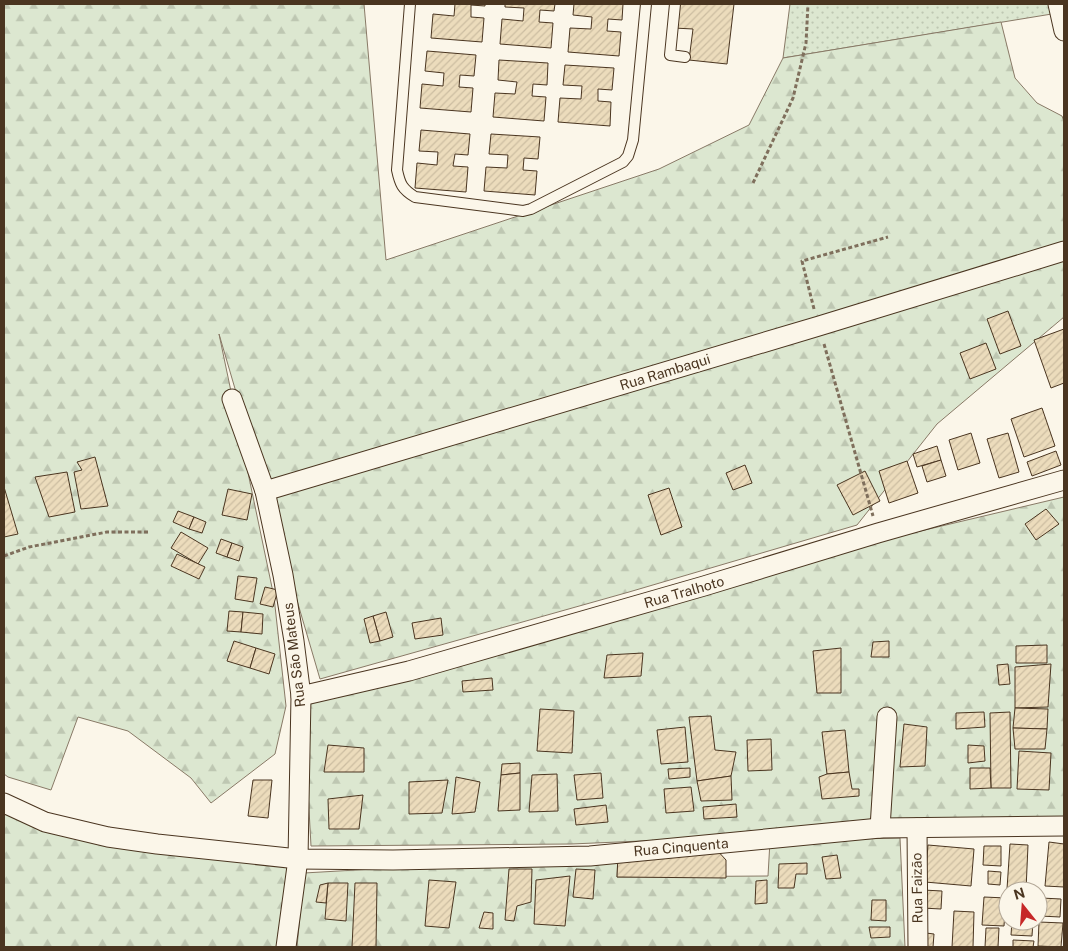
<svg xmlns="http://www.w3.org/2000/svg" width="1068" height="951" font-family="'Public Sans',sans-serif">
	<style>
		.grass { fill: url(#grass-dots); stroke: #887966 }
		.forest { fill: url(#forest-firs); stroke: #887966 }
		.building { fill: url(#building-hatch); stroke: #4a3520 }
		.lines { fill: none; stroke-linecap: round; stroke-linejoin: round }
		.service-casing { stroke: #4a3520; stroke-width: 12 }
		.minor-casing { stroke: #4a3520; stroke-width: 21 }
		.path { stroke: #7f6f5c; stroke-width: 3; stroke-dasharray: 4 2.5; stroke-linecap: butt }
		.service { stroke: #fbf6e9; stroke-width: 10 }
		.minor { stroke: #fbf6e9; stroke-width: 19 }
		.labels { text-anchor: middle; stroke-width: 4; stroke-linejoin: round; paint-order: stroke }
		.street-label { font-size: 14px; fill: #4a3520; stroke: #fbf6e9 }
	</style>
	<defs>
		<pattern id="grass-dots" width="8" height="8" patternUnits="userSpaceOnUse" patternTransform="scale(1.25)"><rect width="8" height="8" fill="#dce7d0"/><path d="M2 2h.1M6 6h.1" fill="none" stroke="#bec7b2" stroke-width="1.8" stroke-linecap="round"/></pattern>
		<pattern id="forest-firs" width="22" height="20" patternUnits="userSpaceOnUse" patternTransform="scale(1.25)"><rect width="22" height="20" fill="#dce7d0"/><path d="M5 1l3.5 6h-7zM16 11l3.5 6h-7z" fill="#bec7b2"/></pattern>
		<pattern id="building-hatch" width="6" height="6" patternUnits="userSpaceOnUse" patternTransform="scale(1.25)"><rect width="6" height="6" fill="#ecdcbc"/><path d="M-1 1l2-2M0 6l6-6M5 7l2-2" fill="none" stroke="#ccbda1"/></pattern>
	</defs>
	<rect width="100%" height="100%" fill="#fbf6e9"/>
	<!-- grass -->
	<path class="grass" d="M790 4H1064V12L783 58Z"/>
	<!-- forest -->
	<g class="forest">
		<path d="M4 4H364L386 260 659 169 749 125 783 58 1001 22 1015 78 1037 103 1062 116 1064 121V317L937 424 857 525 629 592 320 679 219 334 274 597 286 706 275 754 211 803 191 778 128 731 78 717 51 790 8 777 4 774Z"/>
		<path d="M1064 497V823L571 844 311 846 304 718 306 700 836 551Z"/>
		<path d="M4 806 129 840 298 859 286 947H4Z"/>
		<path d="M900 838 905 947H297L304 873 618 855 617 877 768 876 770 841Z"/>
	</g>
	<!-- building -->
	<g class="building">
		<path d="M455 4H485V6L471 5V17L484 18 482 42 431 38 433 14 454 16Z"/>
		<path d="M505 4H555L554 11 540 10 539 22 553 23 551 48 500 44 502 19 523 21 524 8 505 7Z"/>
		<path d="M574 4H623L622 20 608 19 607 31 621 32 619 56 568 52 570 28 591 29 592 17 573 15Z"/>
		<path d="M677 4H734L727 64 689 60 693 29 674 28Z"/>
		<path d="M427 51 476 55 474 76 460 75 459 87 473 88 471 112 420 108 422 84 443 86 444 73 425 71Z"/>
		<path d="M499 60 548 63 547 85 533 84 532 96 546 97 544 121 493 117 495 93 515 94 517 82 498 80Z"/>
		<path d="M565 65 614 68 612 90 598 89V101L611 102 610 126 558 122 560 98 581 99 582 86 563 85Z"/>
		<path d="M421 130 470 134 468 155 455 154 453 166 468 167 466 192 415 188 417 163 437 165 438 152 419 151Z"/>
		<path d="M491 134 540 137 538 159 524 158 523 170 537 171 535 195 484 191 486 167 507 168 508 155 489 154Z"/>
		<path d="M1008 311 1021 346 1000 354 987 319Z"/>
		<path d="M1064 329V383L1051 388 1034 340Z"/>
		<path d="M986 343 996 369 970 379 960 353Z"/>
		<path d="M1042 408 1055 446 1024 457 1011 419Z"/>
		<path d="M971 433 980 463 958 470 949 440Z"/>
		<path d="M1008 433 1019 472 999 478 987 439Z"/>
		<path d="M937 446 941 460 917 467 913 454Z"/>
		<path d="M1056 451 1061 465 1032 476 1027 462Z"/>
		<path d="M95 457 108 506 81 509 74 472 82 470 77 462Z"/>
		<path d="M941 460 946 476 927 482 922 466Z"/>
		<path d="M907 461 918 493 889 503 879 471Z"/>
		<path d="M745 465 752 483 733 490 726 473Z"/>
		<path d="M865 471 880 501 853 515 837 485Z"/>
		<path d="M67 472 75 512 49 517 35 477Z"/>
		<path d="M4 487 18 534 4 537Z"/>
		<path d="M669 488 682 527 661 535 648 495Z"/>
		<path d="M228 489 252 494 247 520 222 515Z"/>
		<path d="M1046 509 1059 524 1036 540 1025 524Z"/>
		<path d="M178 511 194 517 189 529 173 522Z"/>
		<path d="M194 517 206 522 202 533 189 529Z"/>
		<path d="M181 532 208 548 198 564 171 548Z"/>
		<path d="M221 539 232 543 227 557 216 553Z"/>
		<path d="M232 543 243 547 239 561 227 557Z"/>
		<path d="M177 554 205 567 199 579 171 566Z"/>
		<path d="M238 576 257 578 253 602 235 599Z"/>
		<path d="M265 587 278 590 273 607 260 604Z"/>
		<path d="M229 611 243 612 241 632 227 631Z"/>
		<path d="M243 612 263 614 262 634 241 632Z"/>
		<path d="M386 612 393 637 380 641 373 616Z"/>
		<path d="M373 616 380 641 370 643 364 619Z"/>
		<path d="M441 618 443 635 415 639 412 623Z"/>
		<path d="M234 641 256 648 250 668 227 661Z"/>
		<path d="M889 641V657H871L873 642Z"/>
		<path d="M1047 645V663H1016V646Z"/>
		<path d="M256 648 275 654 269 674 250 668Z"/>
		<path d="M841 648V693H817L813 651Z"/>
		<path d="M643 653 641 676 604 678 607 655Z"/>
		<path d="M1008 664 1010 684 999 685 997 665Z"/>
		<path d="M1051 664 1048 707 1015 708V667Z"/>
		<path d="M492 678 493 690 463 692 462 681Z"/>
		<path d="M1015 708 1048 709 1047 729 1013 728Z"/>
		<path d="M540 709 574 711 572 753 537 751Z"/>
		<path d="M984 712 985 727 956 729V713Z"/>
		<path d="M1010 712 1011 788H991L990 713Z"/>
		<path d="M711 716 715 750 736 752 731 776 697 781 689 717Z"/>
		<path d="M904 724 927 727 925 766 900 767Z"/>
		<path d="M685 727 688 762 661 764 657 730Z"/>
		<path d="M1013 728 1047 729 1045 749H1015Z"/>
		<path d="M845 730 849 772 827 774 822 732Z"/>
		<path d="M771 739 772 770 748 771 747 740Z"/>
		<path d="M328 745 364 748V772H324Z"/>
		<path d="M968 745 984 746 985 761 968 763Z"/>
		<path d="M1019 751 1051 753 1049 790 1017 789Z"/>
		<path d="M520 763V773L501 775 502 764Z"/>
		<path d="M690 768V777L669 779 668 769Z"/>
		<path d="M970 768H990L991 788 970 789Z"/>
		<path d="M849 772 852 789H859V796L822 799 819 777 827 774Z"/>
		<path d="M520 773V810L498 811 501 775Z"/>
		<path d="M601 773 603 798 577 800 574 775Z"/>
		<path d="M557 774 558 811 529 812 532 775Z"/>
		<path d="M731 776 732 800 701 801 697 781Z"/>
		<path d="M456 777 480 782 475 812 452 814Z"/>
		<path d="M253 780H272L268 818 248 816Z"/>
		<path d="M448 780 442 813 409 814V782Z"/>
		<path d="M691 787 694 811 666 813 664 789Z"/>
		<path d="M363 795 359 829H329L328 799Z"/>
		<path d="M736 804 737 817 704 819 703 807Z"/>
		<path d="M606 805 608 822 576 825 574 809Z"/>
		<path d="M1049 842 1064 844V887L1045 886Z"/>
		<path d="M1010 844 1028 845 1026 890 1007 889Z"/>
		<path d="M928 845 974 849 971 886 925 882Z"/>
		<path d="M984 846H1001V866L983 865Z"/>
		<path d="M715 848 726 860V878L617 877 618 855Z"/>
		<path d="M837 855 841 878 826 879 822 857Z"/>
		<path d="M807 863V874H796L794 888H778L779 864Z"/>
		<path d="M509 869H532L531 902 517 906 514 921 505 920Z"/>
		<path d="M576 869 595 870 593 899 573 897Z"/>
		<path d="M988 871 1001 872 1000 885 988 884Z"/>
		<path d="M570 876 565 926 534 924 536 880Z"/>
		<path d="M429 880 456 882 449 928 425 926Z"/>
		<path d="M767 880V903L755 904 756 881Z"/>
		<path d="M328 883H348L346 921 325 919Z"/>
		<path d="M328 883 326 903 316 902 320 885Z"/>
		<path d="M355 883H377L376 947H352Z"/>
		<path d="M923 890 942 891 941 909 922 908Z"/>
		<path d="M984 897 1006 898 1004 926 982 925Z"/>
		<path d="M1041 898 1061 899 1060 917 1040 916Z"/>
		<path d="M872 900H886V921L871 920Z"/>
		<path d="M954 911 974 912 973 947H952Z"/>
		<path d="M484 912 493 913V929L479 928Z"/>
		<path d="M1012 921H1033L1032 936 1011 935Z"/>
		<path d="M1039 922 1063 923 1061 947 1038 946Z"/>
		<path d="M869 927H890V937L871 938Z"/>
		<path d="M986 928H999L998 947H985Z"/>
		<path d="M926 933 934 934 933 947H925Z"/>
		<path d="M1013 940 1034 941 1033 947H1013Z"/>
	</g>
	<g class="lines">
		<defs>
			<g id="service">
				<path d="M410 4 397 170C400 184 402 189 415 197L523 211 531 209 623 162 628 156 633 140 646 4"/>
				<path d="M675 4 670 55 685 57"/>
			</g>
			<g id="minor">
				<path d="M1058 4 1064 31"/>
				<path d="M232 399 265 491 283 575 294 641 301 696 298 859 286 947"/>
				<path d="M265 491 819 326 1064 251"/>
				<path d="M301 696 409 671 704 586 878 533 1064 480"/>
				<path d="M4 803 45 822 108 837 157 844 298 859 393 860 590 856 880 828 1064 826"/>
				<path d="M880 828 887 717"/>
				<path d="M917 828 918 947"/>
			</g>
		</defs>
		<!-- service casing -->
		<use href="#service" class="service-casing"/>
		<!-- minor casing -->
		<use href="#minor" class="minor-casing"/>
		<!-- path -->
		<g class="path">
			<path d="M753 183 793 98 806 43 808 4"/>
			<path d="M814 309 802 261 888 237"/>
			<path d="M824 344 873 516"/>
			<path d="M4 556 29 547 107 532H148"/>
		</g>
		<!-- service -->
		<use href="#service" class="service"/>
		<!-- minor -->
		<use href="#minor" class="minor"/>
	</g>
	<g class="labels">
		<!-- street labels -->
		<g class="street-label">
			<text transform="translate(665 372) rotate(-17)" y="5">Rua Rambaqui</text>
			<text transform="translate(684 592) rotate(-16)" y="5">Rua Tralhoto</text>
			<text transform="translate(294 655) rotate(-97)" y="5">Rua São Mateus</text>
			<text transform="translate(681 847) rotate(-5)" y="5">Rua Cinquenta</text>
			<text transform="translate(917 888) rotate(-91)" y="5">Rua Faizão</text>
		</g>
	</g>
	<!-- border -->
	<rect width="1068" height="951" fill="none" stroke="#4a3520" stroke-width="10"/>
	<!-- north arrow -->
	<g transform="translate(1023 906) rotate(343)"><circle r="24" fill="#fbf6e9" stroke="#b4a999"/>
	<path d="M0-4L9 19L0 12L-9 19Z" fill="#c62828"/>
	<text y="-8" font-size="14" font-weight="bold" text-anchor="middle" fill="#4a3520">N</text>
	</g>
</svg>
